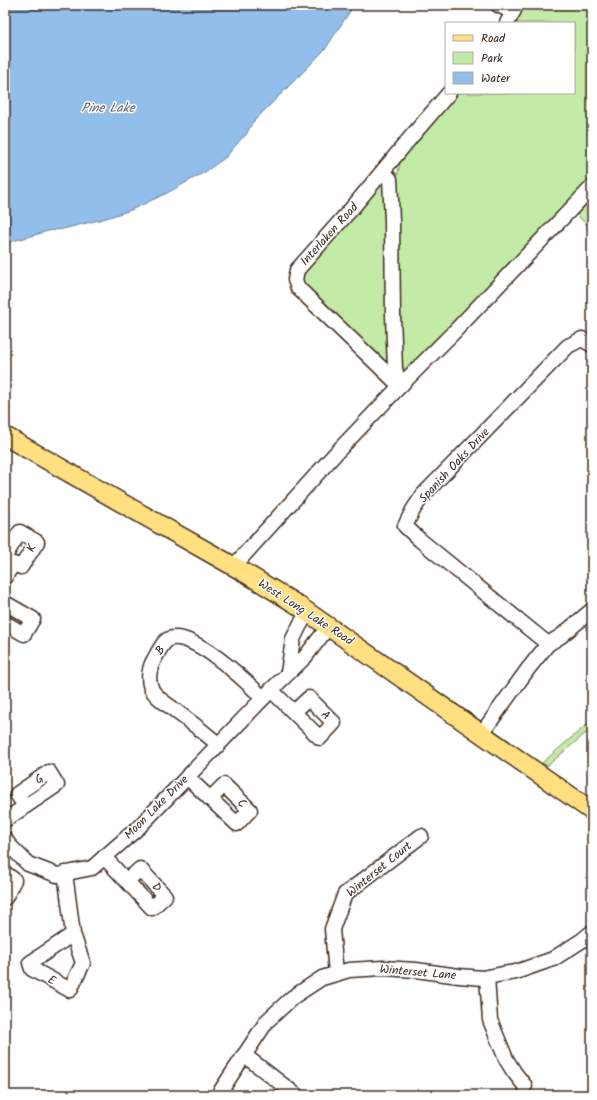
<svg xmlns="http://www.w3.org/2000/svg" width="597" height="1100" font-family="Kalam,sans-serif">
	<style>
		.green { fill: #c3eaa6; stroke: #7f8a62 }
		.water { fill: #92beeb; stroke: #6f8399 }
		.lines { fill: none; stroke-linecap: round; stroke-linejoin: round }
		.minor-casing { stroke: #3b2a1e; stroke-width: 17 }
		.major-casing { stroke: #3b2a1e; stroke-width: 21 }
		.minor { stroke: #fff; stroke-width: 14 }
		.major { stroke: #ffdf80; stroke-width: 18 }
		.labels { text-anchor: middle; stroke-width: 3; stroke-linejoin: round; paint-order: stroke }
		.street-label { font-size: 12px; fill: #3b2a1e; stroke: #fff }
		.water-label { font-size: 13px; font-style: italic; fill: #595e66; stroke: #fff }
	</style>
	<rect width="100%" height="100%" fill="#fff"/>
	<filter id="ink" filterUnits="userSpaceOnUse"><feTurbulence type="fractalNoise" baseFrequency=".025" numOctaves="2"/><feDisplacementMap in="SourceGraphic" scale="8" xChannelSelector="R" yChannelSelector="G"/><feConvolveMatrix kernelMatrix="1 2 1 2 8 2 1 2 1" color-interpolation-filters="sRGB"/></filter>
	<g filter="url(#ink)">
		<!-- green -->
		<g class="green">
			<path d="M521 5H592V181L403 374 400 369 396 181 400 163 412 145 456 93H574V23H512Z"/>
			<path d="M378 184H382L386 189 390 354 387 361 379 359 306 292 301 276Z"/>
			<path d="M592 197V230L577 215Z"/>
			<path d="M592 720V728L547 766 542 763Z"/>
		</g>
		<!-- water -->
		<path class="water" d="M5 5H354L326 48 308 67 252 123 246 135 241 139 226 157 205 172 167 193 131 210 103 219 63 229 48 231 28 237 5 243Z"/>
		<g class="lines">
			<defs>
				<g id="minor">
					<path d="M498 5 513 12"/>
					<path d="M507 23 514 10 515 5"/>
					<path d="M383 171 390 179 392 220 393 315 395 369 400 386"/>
					<path d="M400 386 298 288 295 280 297 270 353 207 411 137 449 93"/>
					<path d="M5 556 20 532 37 542 21 567 5 561"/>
					<path d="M234 566 336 453 400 386 455 331 592 187"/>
					<path d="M5 577 13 564"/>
					<path d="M5 603 33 619 24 634 5 623"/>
					<path d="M548 644 420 540 405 526 413 510 423 495 568 346 582 339 592 345"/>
					<path d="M288 673 293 639 300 625 308 612"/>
					<path d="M271 690 320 738 334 723 309 698 294 712"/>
					<path d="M482 733 528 669 548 644 561 636 592 610"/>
					<path d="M218 744C205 733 191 722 177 712 169 705 158 700 152 690 147 680 149 667 155 658 158 652 162 644 167 640 189 626 248 683 263 698"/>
					<path d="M187 777 237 824 250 810 224 785 210 799"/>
					<path d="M5 820 57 785 49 772 17 794 25 806"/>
					<path d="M5 839 9 845 28 864 57 875 92 868 139 827 271 690 305 657 329 626"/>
					<path d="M104 857 152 908 165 896 140 869 127 881"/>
					<path d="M5 873 14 880 5 898"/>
					<path d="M65 873 73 934 30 963 32 969 70 990 83 963 73 934"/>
					<path d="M336 974 332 929 345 894 421 836"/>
					<path d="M487 977 490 1020 506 1059 514 1072 525 1086"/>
					<path d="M244 1055 296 1095"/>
					<path d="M218 1095 267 1021 293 997 322 978 349 970 383 968 416 970 459 976 483 978 503 974 516 972 553 959 581 941 592 932"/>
				</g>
				<path id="major" d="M5 436 157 523 242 571 296 604 592 811"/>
			</defs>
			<!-- minor casing -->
			<use href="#minor" class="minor-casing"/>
			<!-- major casing -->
			<use href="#major" class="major-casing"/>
			<!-- minor -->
			<use href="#minor" class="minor"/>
			<!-- major -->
			<use href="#major" class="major"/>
		</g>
	</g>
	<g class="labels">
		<!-- street labels -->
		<g class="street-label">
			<text transform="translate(329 234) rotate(-48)" y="4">Interlaken Road</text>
			<text transform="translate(454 465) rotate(-47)" y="4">Spanish Oaks Drive</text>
			<text transform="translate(31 548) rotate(-66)" y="4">K</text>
			<text transform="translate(306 612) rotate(33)" y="4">West Long Lake Road</text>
			<text transform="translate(160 650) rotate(-55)" y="4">B</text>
			<text transform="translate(326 715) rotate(45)" y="4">A</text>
			<text transform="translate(39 779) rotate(-34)" y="4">G</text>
			<text transform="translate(242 803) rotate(43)" y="4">C</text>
			<text transform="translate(156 807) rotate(-45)" y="4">Moon Lake Drive</text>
			<text transform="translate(379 869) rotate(-39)" y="4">Winterset Court</text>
			<text transform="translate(157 887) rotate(46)" y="4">D</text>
			<text transform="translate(418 972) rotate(5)" y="4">Winterset Lane</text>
			<text transform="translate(52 980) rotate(30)" y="4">E</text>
		</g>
		<!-- water labels -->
		<g class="water-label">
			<text x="108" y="112">Pine Lake</text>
		</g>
	</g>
	<!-- margin -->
	<rect width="597" height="1100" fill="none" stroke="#fff" stroke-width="20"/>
	<rect x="10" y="10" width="577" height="1080" fill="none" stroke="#3b2a1e" stroke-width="1.5" filter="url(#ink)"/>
	<!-- legend -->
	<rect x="445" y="22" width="130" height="72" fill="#ffffff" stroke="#b1aaa5"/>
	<rect x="453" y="35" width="20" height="6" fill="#ffdf80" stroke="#b1aaa5"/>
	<text x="481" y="42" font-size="12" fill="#3b2a1e">Road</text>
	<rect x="453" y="52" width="20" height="12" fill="#c3eaa6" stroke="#b1aaa5"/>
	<text x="481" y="62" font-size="12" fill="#3b2a1e">Park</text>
	<rect x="453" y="72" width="20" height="12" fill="#92beeb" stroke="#b1aaa5"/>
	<text x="481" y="82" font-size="12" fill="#3b2a1e">Water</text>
</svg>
